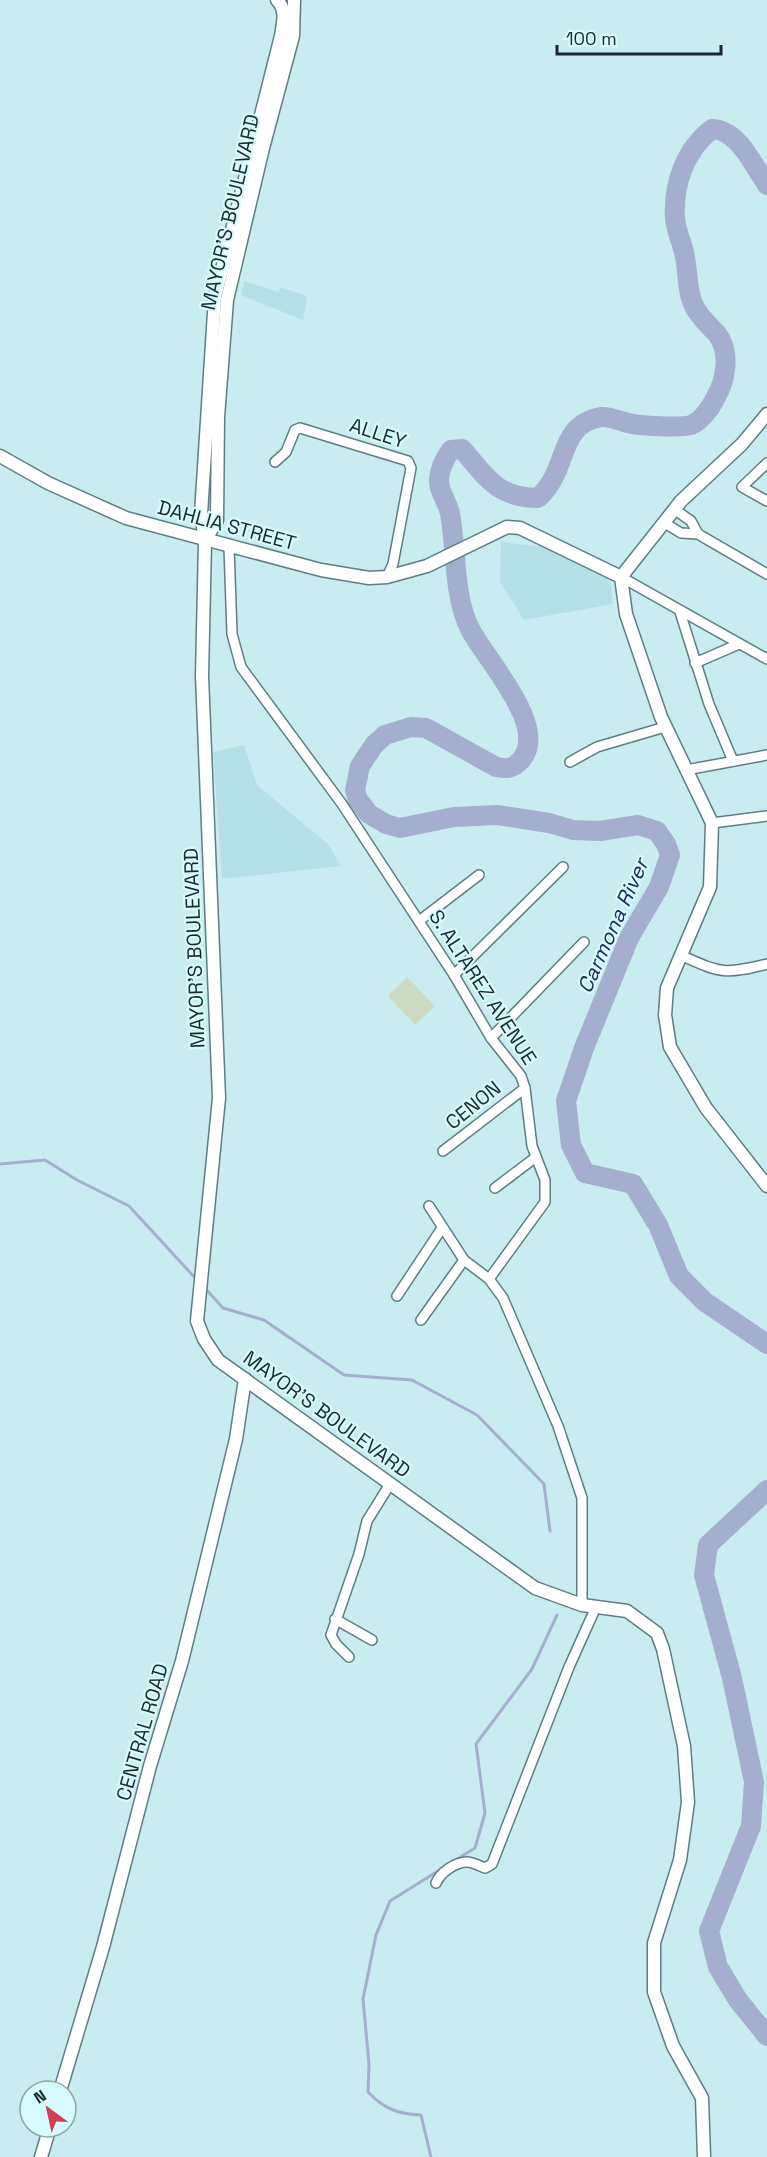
<svg xmlns="http://www.w3.org/2000/svg" width="767" height="2157" font-family="'Space Grotesk',sans-serif">
	<style>
		.built { fill: #b5e1e6 }
		.grass { fill: #cddbc5 }
		.lines { fill: none; stroke-linecap: round; stroke-linejoin: round }
		.stream { stroke: #a5aece; stroke-width: 3 }
		.river { stroke: #a5aece; stroke-width: 20 }
		.street-casing { stroke: #5e7e81; stroke-width: 12 }
		.secondary-casing { stroke: #5e7e81; stroke-width: 15 }
		.street { stroke: #fff; stroke-width: 9 }
		.secondary { stroke: #fff; stroke-width: 12 }
		.labels { text-anchor: middle; stroke-width: 4.5; stroke-linejoin: round; paint-order: stroke }
		.street-label { font-size: 20px; fill: #1c292b; stroke: #d6fafd }
		.water-label { font-size: 21px; font-style: italic; fill: #222954; stroke: #d6fafd }
	</style>
	<rect width="100%" height="100%" fill="#c9ecf0"/>
	<!-- built -->
	<g class="built">
		<path d="M244 281 279 292 280 287 307 296 303 320 241 295Z"/>
		<path d="M501 542 544 547 610 575 613 604 524 620 500 582Z"/>
		<path d="M244 745 257 785 329 845 341 866 222 879 213 752Z"/>
	</g>
	<!-- grass -->
	<path class="grass" d="M407 977 435 1006 415 1025 388 996Z"/>
	<g class="lines">
		<!-- stream -->
		<g class="stream">
			<path d="M0 1164 45 1160 77 1180 129 1206 197 1280"/>
			<path d="M204 1287 223 1308 264 1320 344 1375 412 1380 477 1415 544 1484 550 1531"/>
			<path d="M431 2157 421 2115C398 2114 384 2109 368 2092L369 2064 363 1999 376 1935 390 1901 475 1848 485 1813 476 1744 532 1669 557 1615"/>
		</g>
		<!-- river -->
		<g class="river">
			<path d="M767 185C753 165 739 130 712 129 685 150 673 184 675 218 676 232 683 244 685 257 688 273 687 292 694 306 700 318 709 325 717 334 731 352 726 380 715 399 710 409 701 421 691 425 681 428 639 426 628 423 620 421 609 416 601 417 556 425 570 470 538 498 495 497 487 477 462 449L451 450C445 458 440 468 439 479 438 491 448 502 450 514 457 551 453 592 469 627 483 657 552 728 520 761 513 769 506 769 496 767L426 728 411 727 385 735 374 745 360 766 355 790 358 800 369 814 386 824 400 828 454 817 497 815 549 823 573 830 600 831 638 825 657 831 666 844 670 855 659 887 629 938 584 1048 566 1101 571 1145 585 1173 633 1184 658 1225 679 1276 705 1302 767 1344"/>
			<path d="M767 1490 708 1545 704 1575 732 1678 754 1782 751 1826 709 1931 718 1967 738 2000 767 2036"/>
		</g>
		<defs>
			<g id="street">
				<path d="M275 462 286 452 295 430 300 428 408 461 411 468 393 564 387 577"/>
				<path d="M767 463 742 487 767 501"/>
				<path d="M674 509 691 521 698 534"/>
				<path d="M663 522 681 533 698 534 767 574"/>
				<path d="M229 547 232 634 241 667 342 804 454 975 491 1038 521 1076 525 1088 532 1146 545 1180V1202L489 1279 503 1298 558 1426 582 1498V1605"/>
				<path d="M621 577 767 659"/>
				<path d="M680 612 709 704 733 761"/>
				<path d="M695 663 739 644"/>
				<path d="M570 762 597 747 665 727"/>
				<path d="M686 770 767 755"/>
				<path d="M712 823 767 816"/>
				<path d="M419 921 479 875"/>
				<path d="M680 955C721 973 723 975 767 964"/>
				<path d="M454 975 563 867"/>
				<path d="M491 1038 584 942"/>
				<path d="M443 1151 525 1088"/>
				<path d="M495 1188 536 1157"/>
				<path d="M429 1206 464 1260 489 1279"/>
				<path d="M397 1296 442 1228"/>
				<path d="M421 1320 464 1260"/>
				<path d="M335 1619 372 1640"/>
				<path d="M349 1657 336 1644 331 1635 359 1554 367 1521 390 1484"/>
				<path d="M436 1883C440 1873 455 1862 467 1862 472 1862 480 1866 485 1868L492 1864 569 1667 596 1607"/>
			</g>
			<g id="secondary">
				<path d="M277 0C287 10 283 23 281 36L215 297 201 514 205 541 202 676 219 1098 197 1321 204 1339 218 1360 535 1588 582 1605 627 1611 657 1633 663 1649 684 1746 688 1802 680 1860 654 1943V1992L673 2046 702 2098 704 2157"/>
				<path d="M0 456 48 483 126 518 321 570 369 578 387 577 427 566 507 527 520 528 621 577"/>
				<path d="M205 541 217 520 218 417 227 300 263 148 293 36 294 0"/>
				<path d="M621 577 626 614 661 717 712 823 710 887 667 988 665 1015 670 1047 706 1108 767 1186"/>
				<path d="M621 577 681 501 742 444 767 414"/>
				<path d="M60 2091 103 1947 150 1766 182 1661 236 1439 245 1379"/>
				<path d="M41 2157 50 2127"/>
			</g>
		</defs>
		<!-- street casing -->
		<use href="#street" class="street-casing"/>
		<!-- secondary casing -->
		<use href="#secondary" class="secondary-casing"/>
		<!-- street -->
		<use href="#street" class="street"/>
		<!-- secondary -->
		<use href="#secondary" class="secondary"/>
	</g>
	<g class="labels">
		<!-- street labels -->
		<g class="street-label">
			<text transform="translate(230 212) rotate(-77)" y="7">MAYOR'S BOULEVARD</text>
			<text transform="translate(378 433) rotate(18)" y="7">ALLEY</text>
			<text transform="translate(227 525) rotate(15)" y="7">DAHLIA STREET</text>
			<text transform="translate(194 948) rotate(-92)" y="7">MAYOR'S BOULEVARD</text>
			<text transform="translate(483 987) rotate(57)" y="7">S. ALTAREZ AVENUE</text>
			<text transform="translate(473 1105) rotate(-39)" y="7">CENON</text>
			<text transform="translate(327 1414) rotate(36)" y="7">MAYOR'S BOULEVARD</text>
			<text transform="translate(142 1732) rotate(-74)" y="7">CENTRAL ROAD</text>
		</g>
		<!-- water labels -->
		<g class="water-label">
			<text transform="translate(613 926) rotate(-66)" y="7">Carmona River</text>
		</g>
	</g>
	<!-- north arrow -->
	<g transform="translate(48 2109) rotate(327)"><circle r="28" fill="#d6fafd" stroke="#8ca6a9" stroke-width="1.5"/>
	<path d="M0-4.5L10 22L0 15L-10 22Z" fill="#d04051"/>
	<text y="-9" font-size="16" font-weight="bold" text-anchor="middle" fill="#1c292b">N</text>
	</g>
	<!-- scale -->
	<path d="M557 45v9h164v-9" fill="none" stroke="#1c292b" stroke-width="3"/>
	<text x="566" y="45" font-size="18" fill="#1c292b" stroke="#d6fafd" stroke-width="4.5" paint-order="stroke">100 m</text>
</svg>
